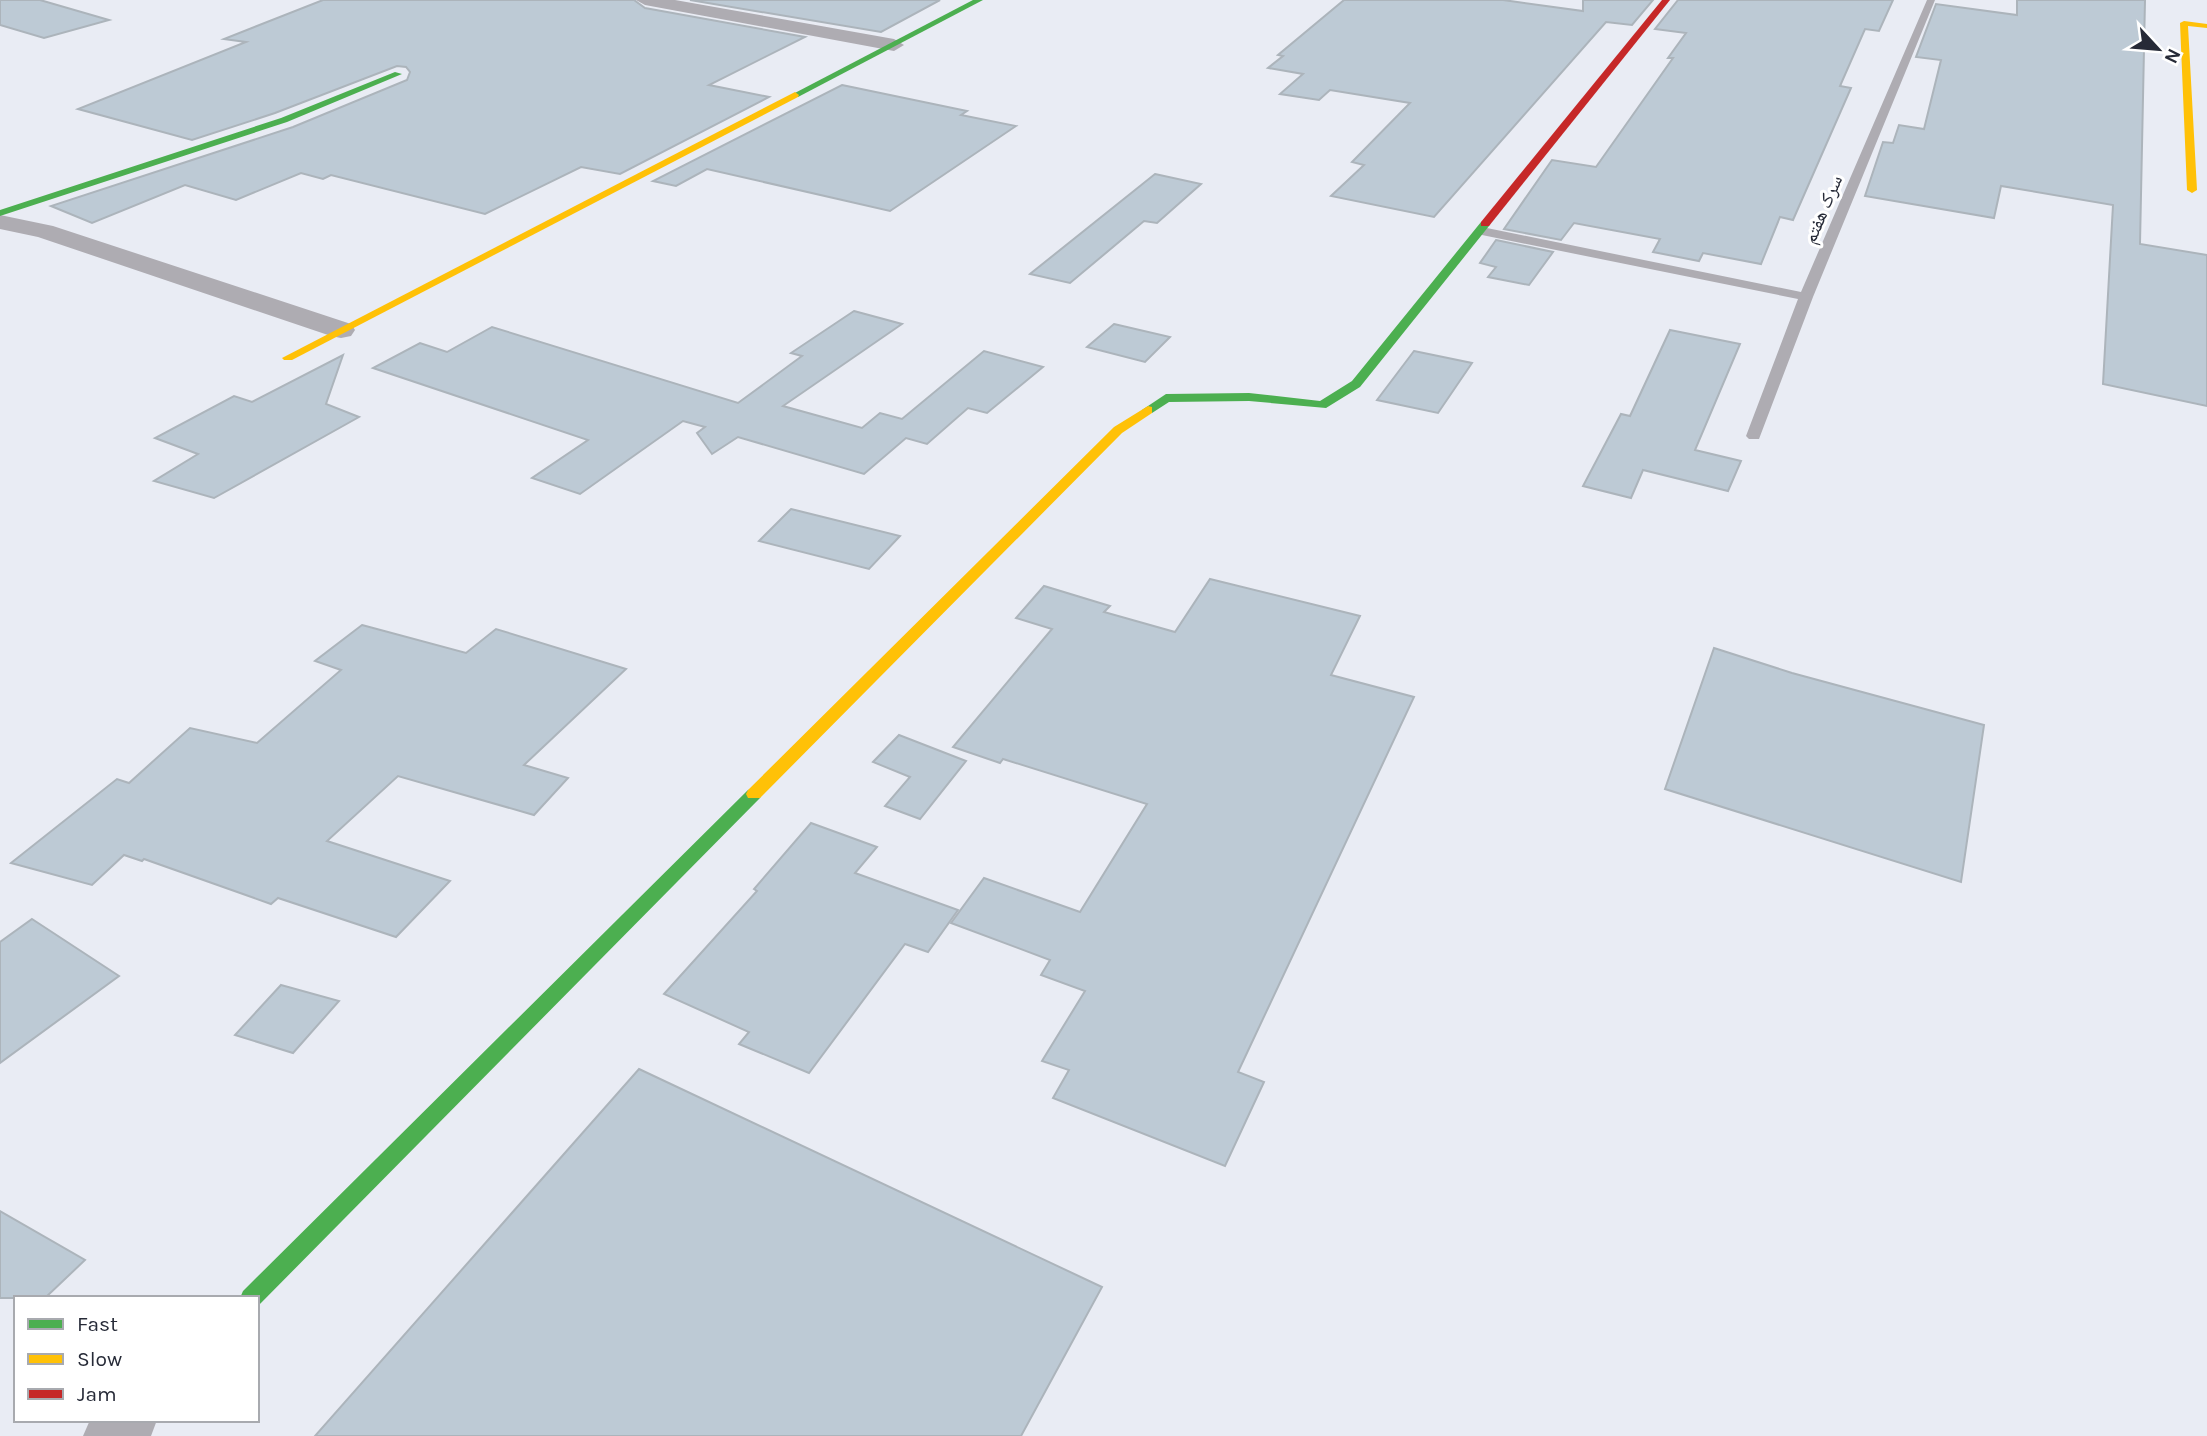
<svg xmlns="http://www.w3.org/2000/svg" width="2207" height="1436" font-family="Karla,'Noto Naskh Arabic',sans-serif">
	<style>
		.building { fill: #bdcad5; stroke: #acb4bb; stroke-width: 2 }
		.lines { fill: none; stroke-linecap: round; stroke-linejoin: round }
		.lane { fill: #aeacb2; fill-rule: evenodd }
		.street { fill: #aeacb2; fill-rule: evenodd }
		.fast { fill: #4caf50; fill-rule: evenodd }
		.slow { fill: #ffc107; fill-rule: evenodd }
		.jam { fill: #c62828; fill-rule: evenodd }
		.labels { text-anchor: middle; stroke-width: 6; stroke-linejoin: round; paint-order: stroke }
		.far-street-label { font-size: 19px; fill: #262a37; stroke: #fff }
	</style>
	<rect width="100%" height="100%" fill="#e9ecf4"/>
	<!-- building -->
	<g class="building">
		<path d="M0 0H40L109 20 44 38 0 25Z"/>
		<path d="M323 0H634L645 8 805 37 709 85 769 97 620 174 581 167 485 214 331 175 323 179 301 173 236 200 185 185 92 223 51 206 293 127 407 80 410 72 406 67 397 66 275 113 192 140 78 109 246 42 224 39Z"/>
		<path d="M690 0H940L881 32Z"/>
		<path d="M1344 0H1503L1583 11V0H1653L1632 25 1606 22 1434 217 1331 196 1364 165 1352 162 1410 103 1330 90 1319 100 1280 94 1303 74 1268 68 1283 56 1278 55Z"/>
		<path d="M1678 0H1893L1879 31 1865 29 1840 86 1851 88 1793 220 1780 217 1761 264 1703 253 1699 261 1653 252 1660 239 1574 223 1561 240 1504 229 1552 160 1596 167 1673 58H1668L1686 33 1655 29Z"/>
		<path d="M2017 0H2145L2140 244 2207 255V406L2103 384 2113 205 2001 186 1994 218 1865 196 1883 142 1893 143 1899 125 1924 129 1941 60 1916 57 1936 4 2017 15Z"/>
		<path d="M842 85 967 111 961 115 1016 126 890 211 707 169 676 186 653 181Z"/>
		<path d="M1155 174 1201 184 1157 223 1144 221 1070 283 1030 274Z"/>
		<path d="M1496 240 1553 252 1529 285 1488 277 1496 267 1480 263Z"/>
		<path d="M854 311 902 324 783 406 862 428 880 413 902 419 984 351 1043 367 987 413 968 408 927 444 906 438 864 474 738 437 712 454 697 433 705 427 683 421 580 494 532 478 588 440 373 368 420 343 447 352 492 327 738 403 802 356 791 353Z"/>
		<path d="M1114 324 1170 337 1145 362 1087 347Z"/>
		<path d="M1670 330 1740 344 1695 450 1741 461 1728 491 1643 470 1631 498 1583 486 1621 414 1630 416Z"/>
		<path d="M1414 351 1472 363 1438 413 1377 400Z"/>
		<path d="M343 355 326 404 359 417 214 498 154 481 198 454 155 438 234 396 252 402Z"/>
		<path d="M791 509 900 536 869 569 759 541Z"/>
		<path d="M1210 579 1360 616 1331 675 1414 697 1238 1072 1264 1082 1225 1166 1053 1098 1069 1070 1042 1061 1085 991 1041 975 1050 960 951 923 984 878 1080 912 1147 804 1003 759 1000 763 953 747 1052 629 1016 618 1044 586 1110 606 1104 612 1175 632Z"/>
		<path d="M362 625 466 653 496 629 626 669 524 765 568 778 534 815 398 776 327 841 450 881 396 937 278 898 271 904 144 859 142 861 124 855 92 885 11 863 117 779 129 783 190 728 257 743 341 670 315 661Z"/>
		<path d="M1714 648 1792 673 1984 725 1961 882 1665 789Z"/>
		<path d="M899 735 966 761 920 819 885 806 910 777 873 762Z"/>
		<path d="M811 823 877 847 855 873 958 910 928 952 905 944 809 1073 739 1044 749 1032 664 994 757 891 754 889Z"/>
		<path d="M32 919 119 976 0 1063V942Z"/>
		<path d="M281 985 339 1001 293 1053 235 1035Z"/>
		<path d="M639 1069 1102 1287 1021 1436H315Z"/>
		<path d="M0 1211 85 1260 45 1298H0Z"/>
	</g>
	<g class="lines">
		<!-- lane -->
		<path class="lane" d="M1927 0H1935L1813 297 1759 439H1749L1746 436 1798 299 1482 235 1476 231 1482 227 1801 292Z"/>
		<!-- street -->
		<g class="street">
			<path d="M636 0H675L894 39 904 45 894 51 645 5Z"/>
			<path d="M0 215 53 226 351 324 355 330 351 336 341 338 331 336 38 237 0 229Z"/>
			<path d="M90 1420H157L151 1436H83Z"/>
		</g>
		<!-- fast -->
		<g class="fast">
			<path d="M973 0H983L798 97 791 95Z"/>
			<path d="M395 72 402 74 287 122 0 216V210L281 118Z"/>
			<path d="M1485 221 1490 224 1489 226 1360 387 1326 408 1249 401 1169 402 1152 413H1144L1142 410 1166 394 1249 393 1320 401 1352 381 1481 222Z"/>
			<path d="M754 788 762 794 760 798 259 1305 257 1298H240L243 1291 748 790Z"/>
		</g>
		<!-- slow -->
		<g class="slow">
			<path d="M2184 21 2207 24V28L2188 26 2197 190 2192 193 2187 190 2180 23Z"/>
			<path d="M795 92 799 95 798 97 292 360H284L282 358Z"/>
			<path d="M1148 406 1152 407V413L1122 433 760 798H748L746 794 748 790 1114 427Z"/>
		</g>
		<!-- jam -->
		<path class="jam" d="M1662 0H1670L1489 226H1481V222Z"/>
	</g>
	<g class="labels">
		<!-- far-street labels -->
		<g class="far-street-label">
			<text transform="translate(1822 209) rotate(-67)" y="7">سرک هفتم</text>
		</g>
	</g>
	<!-- legend -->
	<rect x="14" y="1296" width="245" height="126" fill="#ffffff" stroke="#a8aaaf" stroke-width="2"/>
	<rect x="28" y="1319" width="35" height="10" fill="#4caf50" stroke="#a8aaaf" stroke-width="2"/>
	<text x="77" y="1331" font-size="21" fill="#262a37">Fast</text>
	<rect x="28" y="1354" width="35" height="10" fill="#ffc107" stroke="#a8aaaf" stroke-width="2"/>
	<text x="77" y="1366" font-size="21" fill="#262a37">Slow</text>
	<rect x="28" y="1389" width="35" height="10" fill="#c62828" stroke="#a8aaaf" stroke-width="2"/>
	<text x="77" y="1401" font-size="21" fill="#262a37">Jam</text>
	<!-- north arrow -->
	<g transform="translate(2158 49) rotate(116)" stroke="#ffffff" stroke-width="5" paint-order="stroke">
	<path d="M0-5L12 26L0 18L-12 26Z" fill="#262a37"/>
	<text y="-10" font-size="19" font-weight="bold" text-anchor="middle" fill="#262a37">N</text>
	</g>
</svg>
